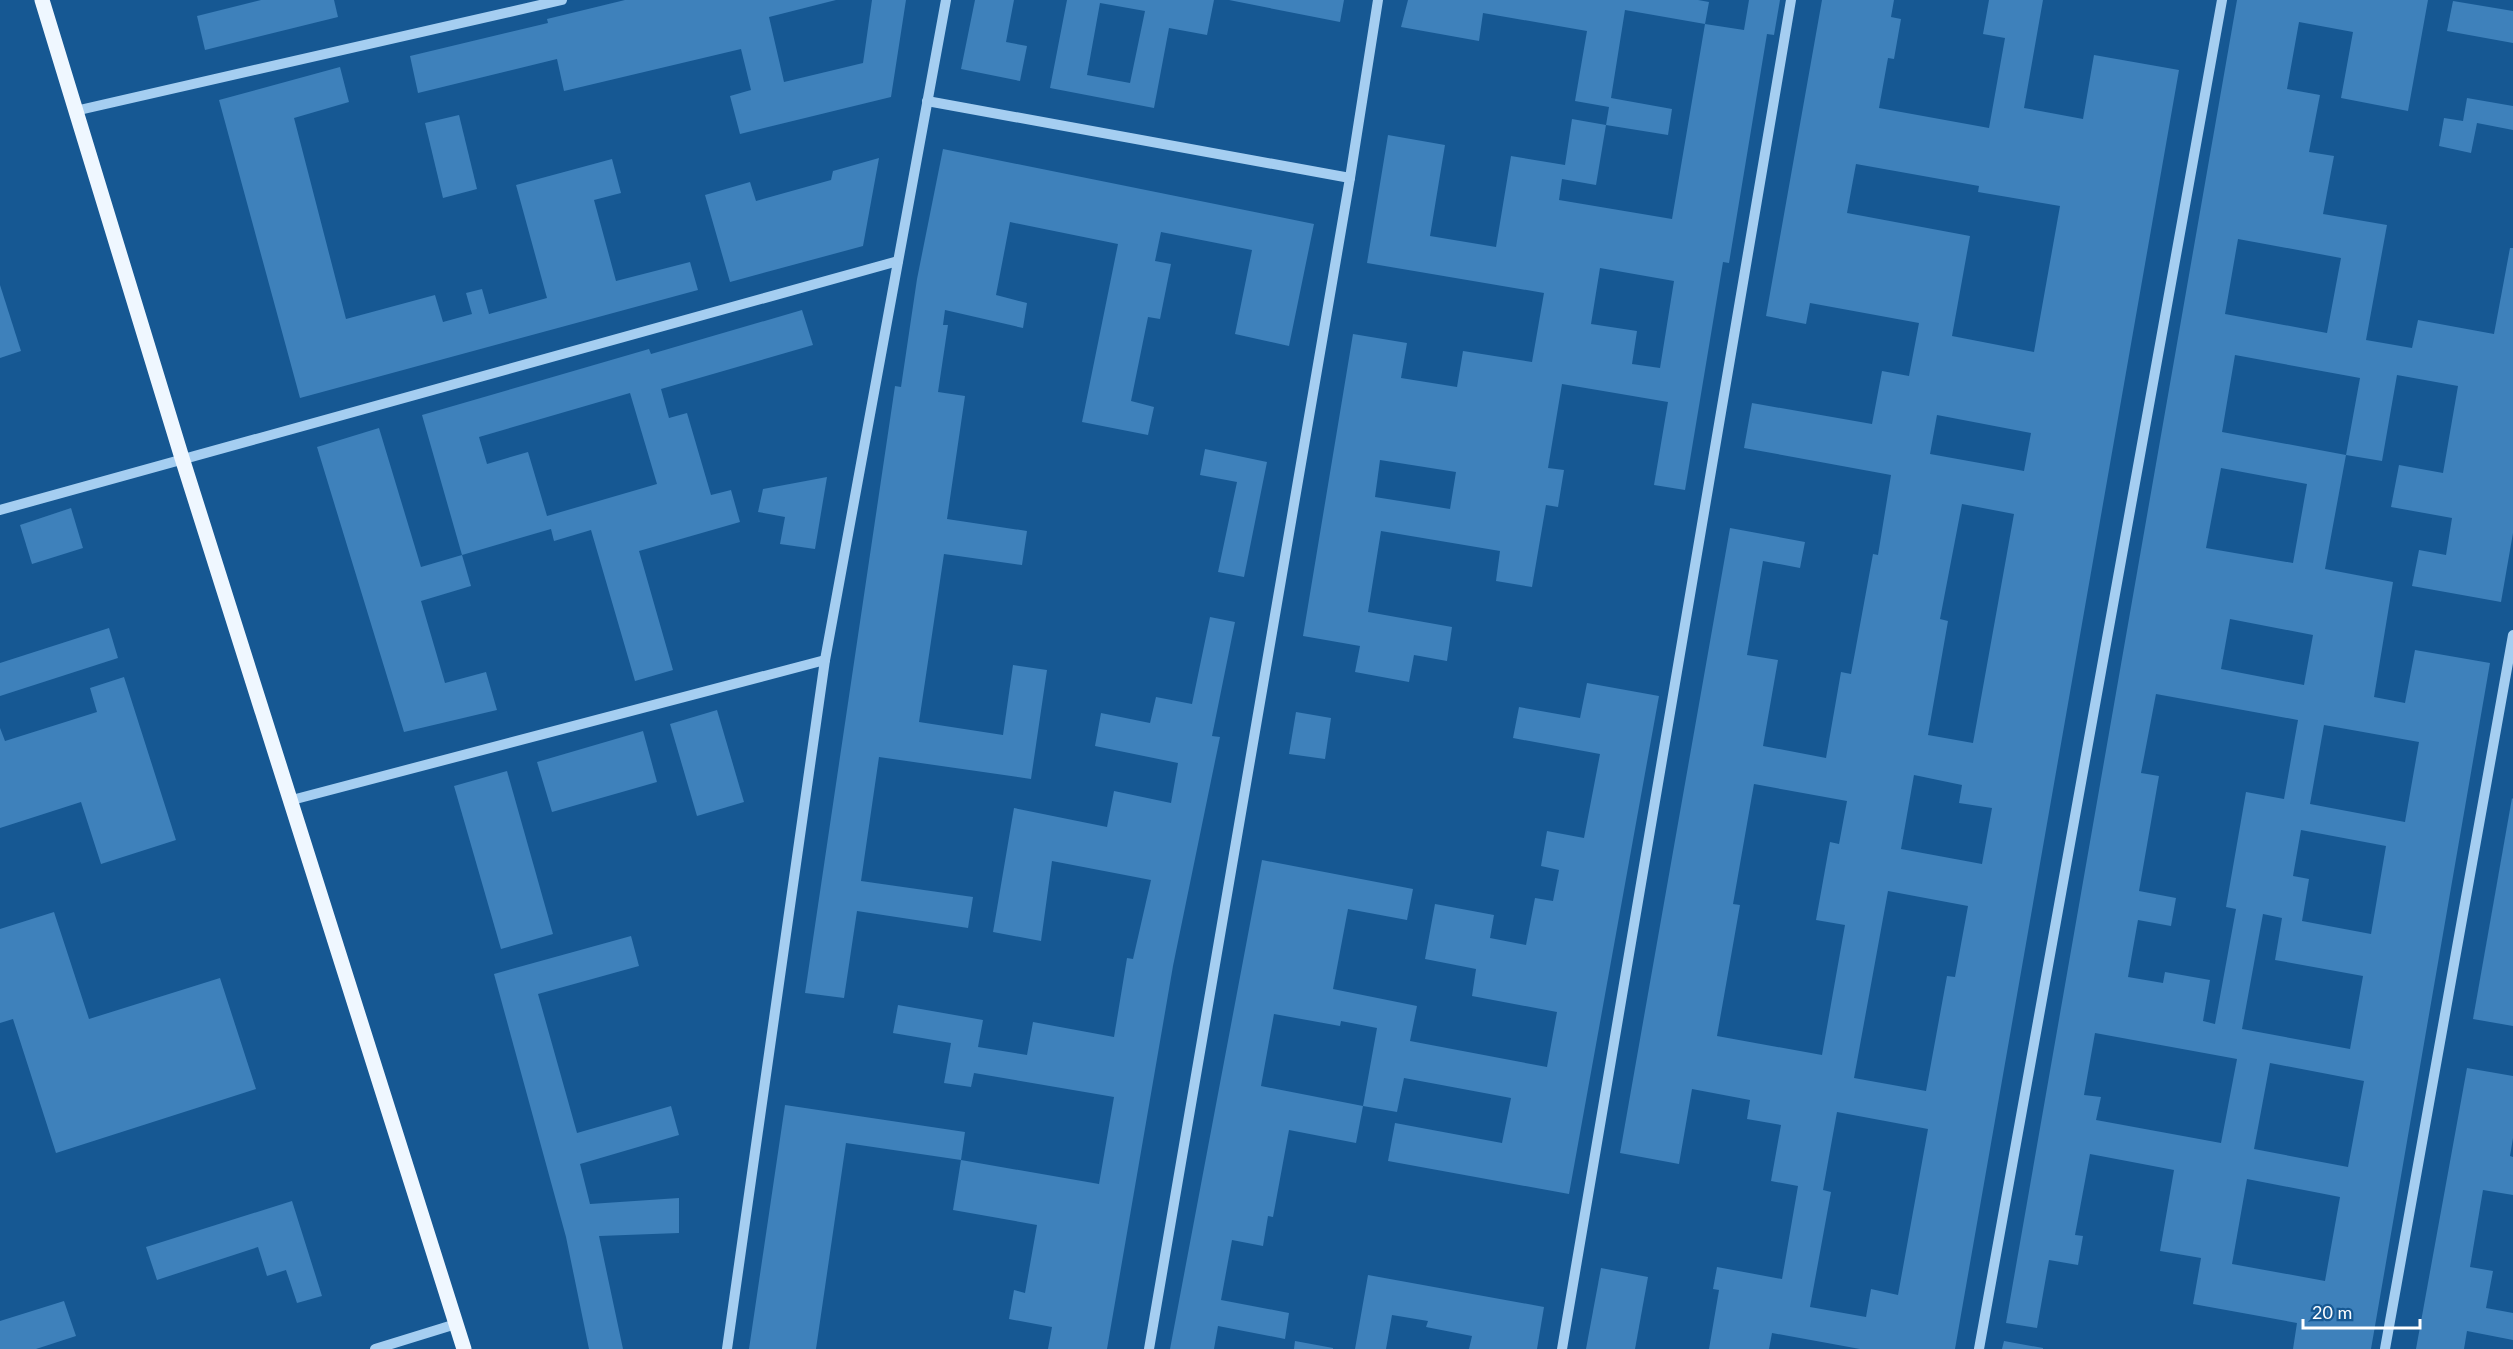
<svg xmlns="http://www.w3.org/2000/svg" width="2513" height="1349" font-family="Lato,sans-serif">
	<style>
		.building { fill: #3e81bb; fill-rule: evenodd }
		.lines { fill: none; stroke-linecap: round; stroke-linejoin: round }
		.minor { stroke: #a5cef1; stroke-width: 10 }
		.major { stroke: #eff7ff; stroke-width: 15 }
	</style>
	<rect width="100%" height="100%" fill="#165893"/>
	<!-- building -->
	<g class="building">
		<path d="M261 0H334L338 17 205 50 197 16Z"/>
		<path d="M625 0H836L769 17 784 82 863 63 872 0H906L891 97 740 134 730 96 751 90 741 49 564 91 557 59 418 93 410 56 548 23 547 19Z"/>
		<path d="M975 0H1014L1006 42 1027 46 1020 81 961 69Z"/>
		<path d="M1067 0H1214L1207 35 1169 28 1154 108 1050 88ZM1100 3 1145 11 1130 83 1087 75Z"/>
		<path d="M1229 0H1344L1340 22Z"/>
		<path d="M1408 0H1698L1709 2 1705 24 1744 30 1749 0H1780L1774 35 1767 34 1729 263 1723 262 1685 490 1654 485 1668 402 1562 384 1548 468 1564 470 1558 507 1546 505 1532 587 1496 581 1500 551 1381 531 1368 612 1452 627 1447 661 1414 655 1409 682 1355 672 1360 646 1303 636 1353 334 1407 343 1401 378 1457 387 1463 351 1532 362 1544 293 1367 263 1388 135 1445 145 1430 236 1496 247 1511 156 1565 165 1572 119 1606 125 1596 185 1562 179 1559 200 1672 219 1705 24 1625 10 1611 98 1672 109 1668 135 1606 125 1609 107 1575 101 1587 31 1483 13 1479 41 1401 27ZM1600 268 1674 281 1660 368 1632 364 1637 331 1591 324ZM1380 460 1456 472 1450 509 1375 497Z"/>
		<path d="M1822 0H1894L1891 17 1901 19 1894 59 1888 58 1879 108 1989 128 2005 38 1983 34 1989 0H2043L2024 108 2083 119 2094 55 2179 70 1955 1349H1860L1772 1333 1769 1349H1709L1719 1290 1713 1289 1717 1267 1782 1279 1798 1186 1771 1181 1781 1125 1747 1119 1750 1100 1692 1089 1679 1164 1620 1153 1730 528 1805 542 1800 568 1763 561 1747 655 1778 660 1763 746 1826 758 1841 672 1851 674 1873 554 1878 555 1891 475 1744 448 1752 403 1872 424 1882 371 1909 376 1919 323 1810 303 1806 324 1766 316ZM1856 164 1979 186 1978 192 2060 206 2034 352 1952 336 1970 236 1847 213ZM1937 415 2031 433 2024 471 1930 454ZM1962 504 2014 514 1973 743 1928 735 1948 621 1940 619ZM1914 775 1962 785 1959 803 1992 808 1982 864 1901 849ZM1754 784 1847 801 1839 844 1830 842 1816 920 1845 925 1822 1055 1717 1036 1740 905 1733 904ZM1888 891 1968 906 1955 977 1947 976 1926 1091 1854 1078ZM1837 1112 1928 1129 1898 1295 1871 1289 1866 1317 1810 1307 1831 1192 1823 1190Z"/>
		<path d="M2237 0H2428L2408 111 2341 98 2353 32 2299 22 2287 89 2320 95 2309 152 2334 156 2323 214 2387 225 2366 340 2412 348 2418 320 2494 334 2510 248H2513V533L2501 602 2412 586 2419 550 2446 555 2452 518 2391 507 2399 465 2443 473 2458 386 2397 375 2382 461 2346 455 2325 569 2393 582 2374 697 2405 703 2415 650 2490 663 2371 1349H2293L2297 1323 2193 1304 2201 1258 2160 1251 2174 1170 2090 1154 2075 1235 2083 1236 2078 1265 2049 1260 2037 1328 2006 1323ZM2238 239 2341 258 2327 333 2225 314ZM2235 355 2360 378 2346 455 2222 432ZM2221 468 2307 484 2293 563 2206 548ZM2230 619 2313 635 2304 685 2221 669ZM2156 694 2298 720 2284 799 2246 792 2226 907 2236 909 2215 1024 2203 1021 2210 980 2165 972 2163 983 2128 977 2138 920 2171 926 2176 898 2139 891 2159 776 2141 773ZM2324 725 2419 742 2405 822 2310 804ZM2301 830 2386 846 2371 934 2302 921 2309 879 2293 876ZM2263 914 2282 918 2275 960 2363 976 2350 1049 2242 1029ZM2095 1033 2237 1059 2221 1143 2096 1120 2101 1097 2084 1095ZM2270 1063 2364 1081 2348 1167 2254 1149ZM2247 1179 2340 1197 2325 1281 2232 1264Z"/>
		<path d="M2453 1 2513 11V43L2447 31Z"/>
		<path d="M340 67 349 102 294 118 346 319 435 295 443 322 472 314 466 293 482 289 489 314 547 298 516 185 612 159 621 193 594 200 616 281 690 262 698 290 300 398 219 100Z"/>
		<path d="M2467 98 2513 106V130L2477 123 2471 153 2439 146 2444 118 2463 121Z"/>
		<path d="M459 115 477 189 443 198 425 123Z"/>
		<path d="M943 149 1314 224 1289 346 1235 334 1252 250 1161 232 1155 261 1171 264 1160 319 1148 317 1131 401 1154 407 1148 435 1082 422 1118 244 1010 222 996 295 1027 303 1023 328 945 310 943 325H948L938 392 965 396 947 519 1027 531 1022 565 944 554 919 722 1003 735 1013 665 1047 670 1031 779 879 757 861 881 973 897 968 928 857 911 844 998 805 993 895 386 901 387 917 279Z"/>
		<path d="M879 158 863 246 730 282 705 195 750 182 756 201 831 180 833 171Z"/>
		<path d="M0 285 21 351 0 358Z"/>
		<path d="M802 310 813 345 661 389 669 418 687 413 711 495 731 490 740 522 639 551 673 670 635 681 591 530 554 541 551 529 462 555 422 415 649 349 651 354ZM630 393 657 484 547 516 528 452 487 464 479 437Z"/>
		<path d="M379 428 421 567 462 555 471 586 421 601 445 683 486 672 497 710 404 732 317 447Z"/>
		<path d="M1205 449 1267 462 1244 577 1218 572 1237 482 1200 475Z"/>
		<path d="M827 477 815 549 780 544 785 517 758 512 763 489Z"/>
		<path d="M71 508 83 548 32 564 20 525Z"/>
		<path d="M1210 617 1235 622 1212 736 1220 737 1173 966 1107 1349H1048L1052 1327 1009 1319 1014 1290 1025 1293 1037 1225 953 1210 961 1160 846 1143 816 1349H749L785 1105 965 1132 961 1160 1099 1184 1114 1097 974 1073 971 1087 944 1083 951 1043 893 1033 898 1005 983 1020 978 1047 1027 1055 1033 1022 1114 1037 1127 958 1133 959 1151 880 1052 861 1041 941 993 932 1014 808 1107 827 1114 791 1171 803 1178 763 1095 746 1101 713 1150 723 1156 697 1192 704Z"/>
		<path d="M109 628 118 658 0 696V663Z"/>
		<path d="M124 677 176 840 101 864 81 802 0 828V728L5 741 97 712 90 688Z"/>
		<path d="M1587 683 1659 696 1569 1194 1388 1161 1395 1123 1502 1143 1511 1098 1404 1078 1397 1112 1363 1106 1356 1143 1289 1130 1273 1217 1268 1216 1263 1246 1232 1240 1221 1300 1289 1313 1285 1339 1218 1326 1214 1349H1170L1262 860 1413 889 1407 920 1348 909 1333 989 1417 1006 1410 1041 1547 1067 1557 1012 1472 996 1476 969 1425 959 1435 904 1494 915 1490 938 1526 945 1535 898 1553 901 1559 870 1541 866 1547 831 1584 838 1600 754 1513 738 1519 707 1580 718ZM1274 1014 1340 1026 1341 1021 1377 1028 1363 1106 1261 1086Z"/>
		<path d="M717 710 744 802 697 816 670 724Z"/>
		<path d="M1296 712 1331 718 1325 759 1289 754Z"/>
		<path d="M643 731 657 782 552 812 537 762Z"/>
		<path d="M507 771 553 934 501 949 454 786Z"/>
		<path d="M2512 798 2513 799V1026L2473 1019Z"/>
		<path d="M54 912 89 1019 220 978 256 1089 56 1153 13 1019 0 1023V929Z"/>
		<path d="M631 936 639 966 538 994 577 1133 671 1106 679 1135 580 1164 590 1204 679 1198V1233L599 1236 623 1349H589L566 1237 494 974Z"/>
		<path d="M2467 1068 2513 1076V1138L2510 1156 2513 1157V1195L2483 1190 2470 1267 2493 1271 2486 1308 2513 1313V1340L2467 1331 2464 1349H2416Z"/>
		<path d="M292 1201 322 1296 297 1303 286 1270 267 1276 258 1247 157 1280 146 1247Z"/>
		<path d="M1601 1268 1648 1277 1635 1349H1586Z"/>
		<path d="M1368 1275 1544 1307 1537 1349H1469L1472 1336 1426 1327 1428 1321 1392 1315 1386 1349H1355Z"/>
		<path d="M64 1301 76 1336 36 1349H0V1321Z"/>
		<path d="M1295 1341 1333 1348V1349H1294Z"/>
		<path d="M2004 1341 2043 1348V1349H2002Z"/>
	</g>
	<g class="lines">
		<!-- minor -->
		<g class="minor">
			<path d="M927 101 1350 178"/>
			<path d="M75 111 562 0"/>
			<path d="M0 510 898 261"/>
			<path d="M292 800 825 660"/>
			<path d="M375 1349 456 1324"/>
			<path d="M727 1349 825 660 946 0"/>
			<path d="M1149 1349 1350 178 1378 0"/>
			<path d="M1562 1349 1791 0"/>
			<path d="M1979 1349 2222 0"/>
			<path d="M2385 1349 2513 635"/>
		</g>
		<!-- major -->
		<path class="major" d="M42 0 182 458 464 1349"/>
	</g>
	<!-- scale -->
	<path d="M2303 1319v9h117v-9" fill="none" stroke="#ffffff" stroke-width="3"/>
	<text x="2312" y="1319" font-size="18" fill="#ffffff" stroke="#165893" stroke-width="4.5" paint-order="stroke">20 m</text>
</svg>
